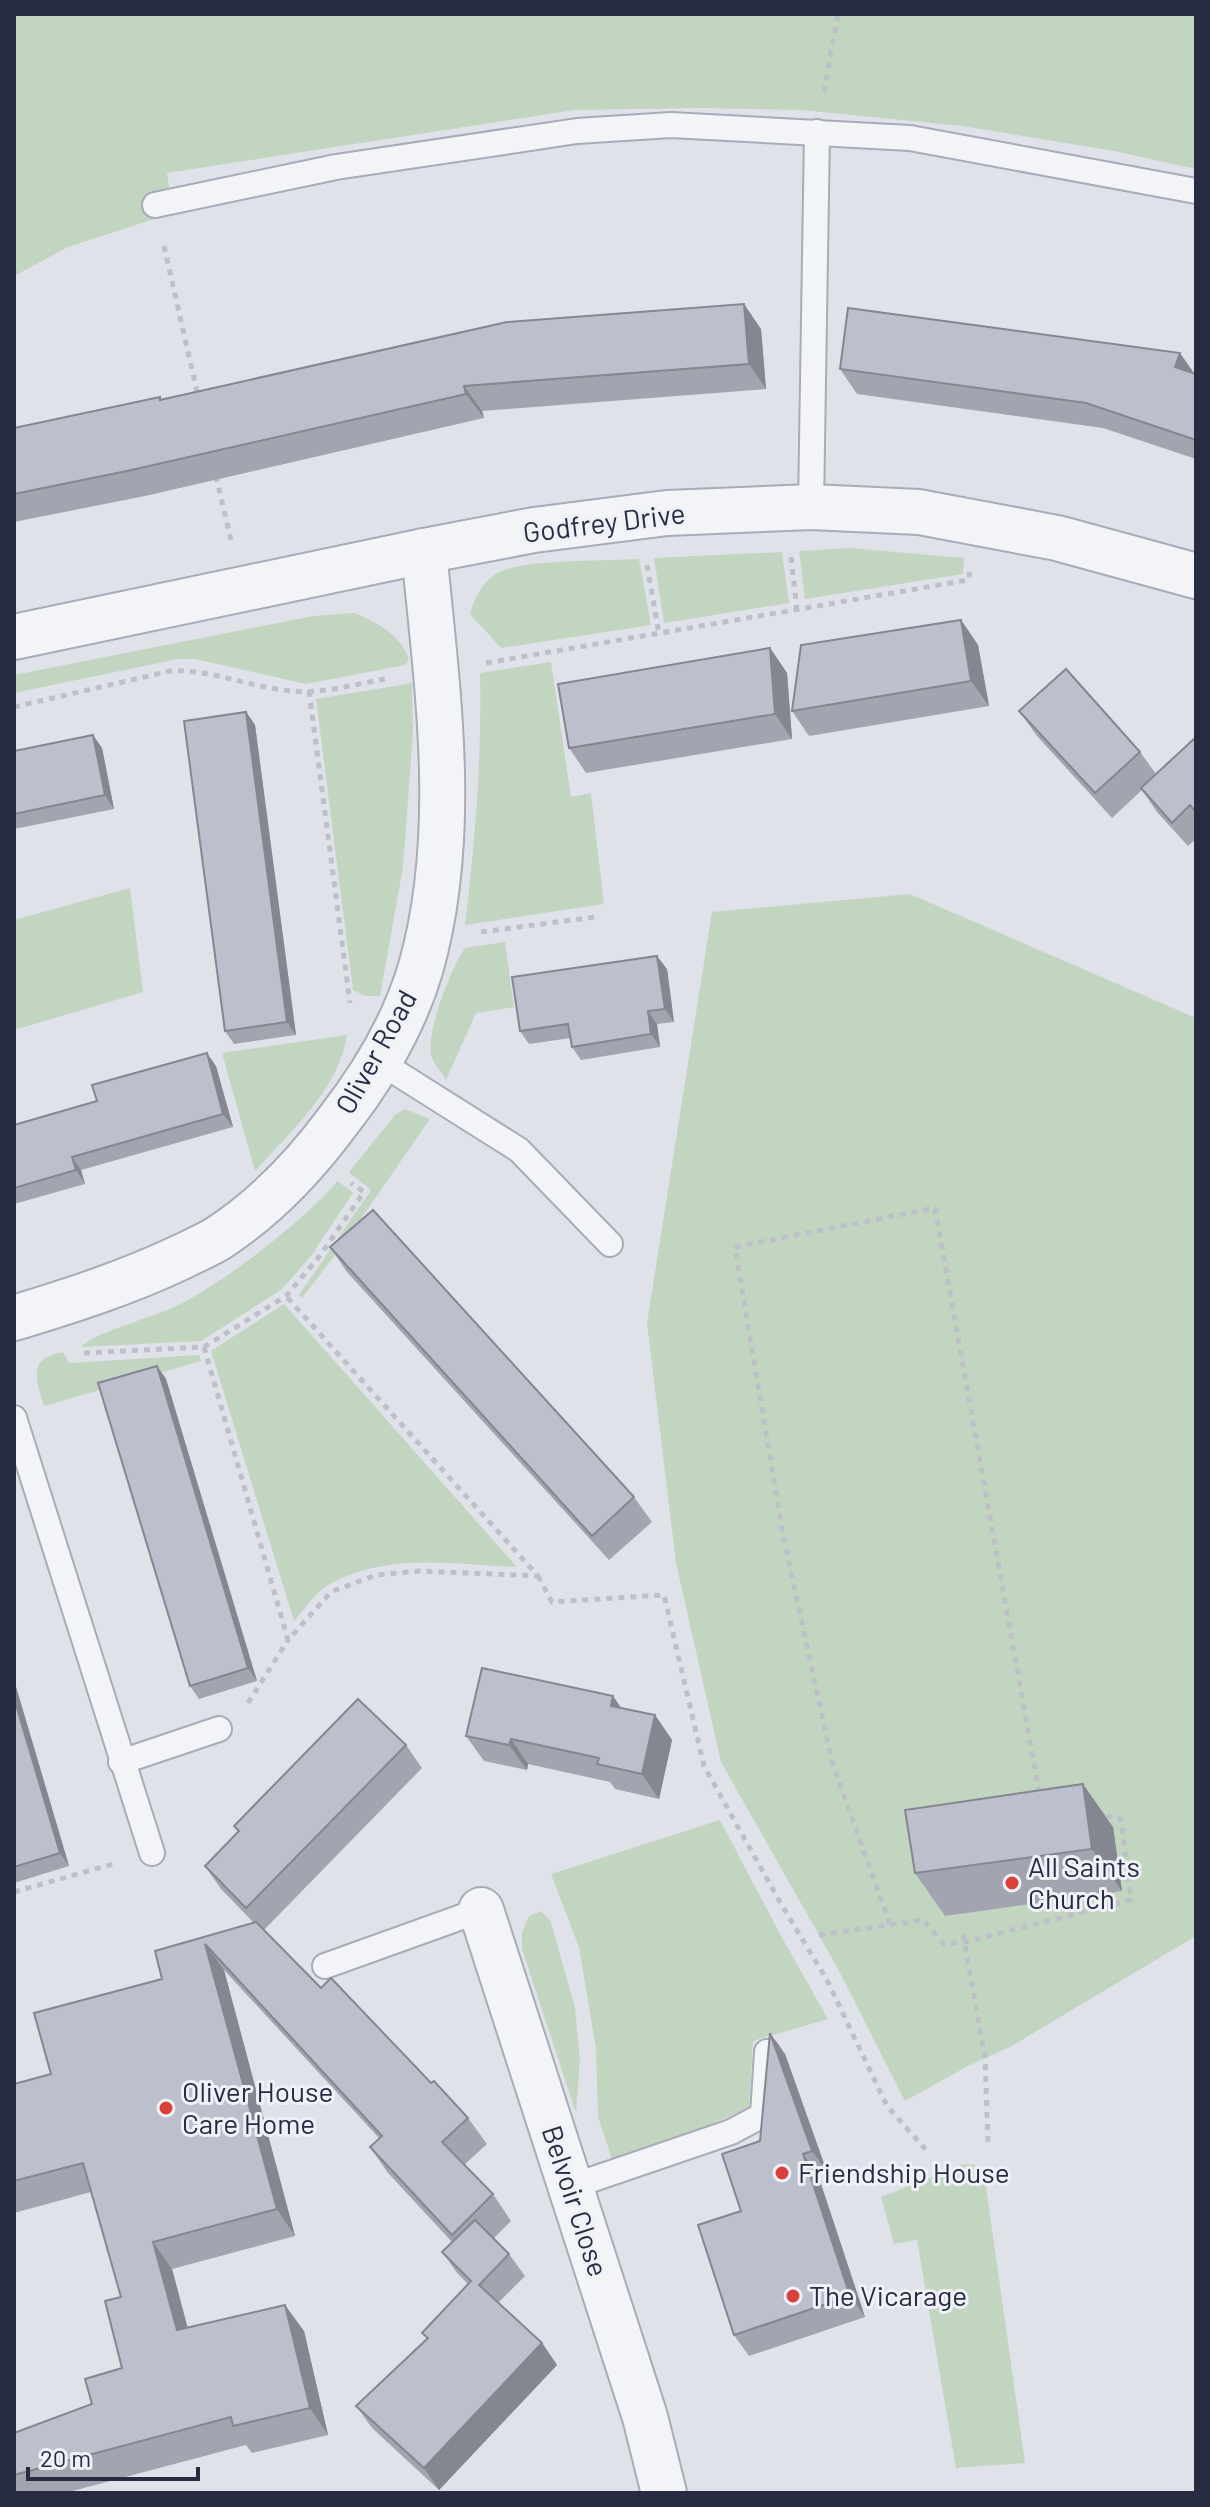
<svg xmlns="http://www.w3.org/2000/svg" width="1210" height="2507" font-family="Barlow,sans-serif">
	<style>
		.green { fill: #c2d5c0 }
		.lines { fill: none; stroke-linecap: round; stroke-linejoin: round }
		.service-casing { stroke: #a8abb8; stroke-width: 28 }
		.minor-casing { stroke: #a8abb8; stroke-width: 48 }
		.tertiary-casing { stroke: #a8abb8; stroke-width: 48 }
		.path { stroke: #bec0c9; stroke-width: 5; stroke-dasharray: 6 6; stroke-linecap: butt }
		.service { stroke: #f3f4f8; stroke-width: 24 }
		.minor { stroke: #f3f4f8; stroke-width: 44 }
		.tertiary { stroke: #f3f4f8; stroke-width: 44 }
		.wall { fill: #a2a5b0 }
		.shaded-wall { fill: #848690 }
		.building { fill: #bcc0cd; stroke: #848690; stroke-width: 2 }
		.poi-dot { fill: #d9403a; stroke: #eff1f7; stroke-width: 3 }
		.labels { text-anchor: middle; stroke-width: 6; stroke-linejoin: round; paint-order: stroke }
		.street-label { font-size: 28px; fill: #272c43; stroke: #eff1f7 }
		.poi-label { font-size: 28px; fill: #272c43; stroke: #eff1f7; text-anchor: start }
	</style>
	<rect width="100%" height="100%" fill="#e0e2ea"/>
	<!-- green -->
	<g class="green">
		<path d="M14 14H1196V169L1114 151 962 126 801 110 704 108 574 110 167 173 173 213 68 247 14 276Z"/>
		<path d="M850 548 964 558 963 574 805 599 799 551Z"/>
		<path d="M782 552 789 603 664 623 654 558Z"/>
		<path d="M639 559 651 625 501 648 470 614C475 598 482 582 497 573 523 559 605 561 639 559Z"/>
		<path d="M355 613C379 624 399 633 409 659L405 665 306 684 195 659H178L14 693V675L313 616Z"/>
		<path d="M551 662 571 797 591 793 604 904 465 925C475 841 482 758 480 673Z"/>
		<path d="M412 683 413 733 403 867 380 996H365L353 990 316 699Z"/>
		<path d="M130 888 143 992 14 1030V920Z"/>
		<path d="M910 894 1196 1018V1936L1010 2047 968 2066 905 2101 837 1967 721 1762 676 1563 647 1323 712 912Z"/>
		<path d="M505 942 514 1007 476 1013 446 1080C442 1073 435 1065 432 1058 424 1036 451 968 465 948Z"/>
		<path d="M347 1035C339 1089 290 1132 255 1171L222 1053Z"/>
		<path d="M405 1109 430 1119 342 1246 302 1298 299 1295 371 1190 349 1172 395 1115Z"/>
		<path d="M338 1181 353 1193 311 1256 281 1290 201 1341 81 1347C95 1332 154 1317 177 1306 226 1281 302 1222 338 1181Z"/>
		<path d="M284 1304 517 1567C454 1564 385 1552 328 1585 315 1593 304 1610 294 1621L211 1351Z"/>
		<path d="M63 1352 69 1363 199 1355 201 1361 44 1406C36 1379 27 1358 63 1352Z"/>
		<path d="M720 1820 781 1936 828 2019 753 2041 749 2108 696 2131 612 2159 598 2117 596 2049 579 1947 551 1874Z"/>
		<path d="M541 1911 551 1922 575 2008 580 2059 576 2113 522 1949V1933L529 1916Z"/>
		<path d="M964 2164 976 2165 984 2172 1025 2463 956 2468 917 2240 894 2244 881 2197Z"/>
	</g>
	<g class="lines">
		<defs>
			<g id="service">
				<path d="M155 205 336 167 577 131 671 125 910 138 1196 191"/>
				<path d="M811 507 817 132"/>
				<path d="M378 1061 519 1150 610 1244"/>
				<path d="M14 1418 152 1853"/>
				<path d="M121 1762 219 1729"/>
				<path d="M325 1966 481 1910"/>
				<path d="M570 2187 731 2132 763 2115 767 2052"/>
			</g>
			<g id="minor">
				<path d="M14 1318C70 1301 126 1283 179 1258 191 1252 205 1246 217 1239 265 1208 304 1167 338 1121 373 1076 405 1022 421 967 459 832 437 688 424 551"/>
				<path d="M481 1910 645 2417 664 2493"/>
			</g>
			<path id="tertiary" d="M14 637 424 551 534 530 667 513 811 507 919 512 1057 538 1196 576"/>
		</defs>
		<!-- service casing -->
		<use href="#service" class="service-casing"/>
		<!-- minor casing -->
		<use href="#minor" class="minor-casing"/>
		<!-- tertiary casing -->
		<use href="#tertiary" class="tertiary-casing"/>
		<!-- path -->
		<g class="path">
			<path d="M824 92 838 14"/>
			<path d="M164 246 198 396"/>
			<path d="M216 476 231 540"/>
			<path d="M791 557 797 610"/>
			<path d="M647 565 659 634"/>
			<path d="M486 663 968 580 970 572"/>
			<path d="M309 691 350 1003"/>
			<path d="M14 707 170 671C213 669 251 688 293 691 322 694 356 684 385 679"/>
			<path d="M481 932 595 917"/>
			<path d="M204 1347 288 1640 331 1592 376 1575 419 1571 538 1576 286 1296"/>
			<path d="M84 1353 204 1347 286 1296 319 1257 364 1192 351 1183"/>
			<path d="M538 1576 552 1602 664 1595 704 1766 781 1904 827 1980 887 2106 927 2151"/>
			<path d="M248 1703 288 1640"/>
			<path d="M14 1892 113 1864"/>
			<path d="M890 1924 832 1762 784 1540 735 1247 935 1208 1040 1798"/>
			<path d="M963 1934 985 2057 988 2142"/>
			<path d="M819 1935 923 1920 944 1944 965 1942 1131 1900 1121 1819 1101 1815"/>
		</g>
		<!-- service -->
		<use href="#service" class="service"/>
		<!-- minor -->
		<use href="#minor" class="minor"/>
		<!-- tertiary -->
		<use href="#tertiary" class="tertiary"/>
	</g>
	<!-- wall -->
	<g class="wall">
		<path d="M761 329 766 389 482 411 484 418 145 496 14 522V428L160 397 161 399Z"/>
		<path d="M840 369 1194 373 1196 374V459L1103 428 857 394Z"/>
		<path d="M961 620 978 645 989 706 809 736 792 711Z"/>
		<path d="M770 648 787 673 792 739 586 773 569 748Z"/>
		<path d="M1019 711 1140 752 1156 774 1196 737V839L1188 846 1157 812 1142 790 1112 818 1037 736Z"/>
		<path d="M246 712 255 725 296 1035 234 1044 225 1031Z"/>
		<path d="M102 748 114 809 14 829V751Z"/>
		<path d="M667 969 674 1022 657 1024 660 1047 581 1060 572 1047 571 1038 529 1044 520 1031Z"/>
		<path d="M216 1066 233 1127 81 1170 85 1184 14 1204V1125Z"/>
		<path d="M330 1247 634 1497 652 1522 609 1560 347 1272Z"/>
		<path d="M157 1366 166 1379 257 1681 199 1699 190 1686Z"/>
		<path d="M14 1680 69 1866 14 1883Z"/>
		<path d="M613 1696 621 1708 655 1715 672 1740 659 1799 615 1789 610 1782 528 1764 527 1770 484 1761 466 1736Z"/>
		<path d="M406 1745 422 1768 264 1930 321 1988 468 2118 487 2144 464 2165 493 2194 511 2221 494 2238 509 2254 525 2276 498 2303 542 2343 557 2365 439 2490 372 2428 356 2406 427 2339 422 2333 468 2284 458 2274 442 2252 452 2242 388 2173 370 2147 379 2138 224 1970 295 2236 172 2269 188 2328 304 2331 328 2435 252 2453 246 2445 65 2493H14V2433L92 2404 122 2368 121 2297 91 2192 14 2213V2084L51 2074 162 1979 155 1951 254 1923 221 1889 205 1866 238 1832 234 1826Z"/>
		<path d="M1113 1827 1122 1891 945 1916 915 1873Z"/>
		<path d="M785 2054 827 2172 818 2175 865 2317 749 2356 734 2335 760 2141Z"/>
	</g>
	<!-- shaded-wall -->
	<g class="shaded-wall">
		<path d="M744 304 761 329 766 389 749 364Z"/>
		<path d="M1180 353 1196 376 1175 367Z"/>
		<path d="M464 386 482 411 484 418 466 394Z"/>
		<path d="M961 620 978 645 989 706 971 681Z"/>
		<path d="M770 648 787 673 792 739 775 714Z"/>
		<path d="M246 712 255 725 296 1035 287 1022Z"/>
		<path d="M93 735 102 748 114 809 105 795Z"/>
		<path d="M657 956 667 969 674 1022 665 1009Z"/>
		<path d="M648 1011 657 1024 660 1047 651 1034Z"/>
		<path d="M207 1053 216 1066 233 1127 223 1114Z"/>
		<path d="M72 1157 81 1170 85 1184 76 1170Z"/>
		<path d="M157 1366 166 1379 257 1681 248 1668Z"/>
		<path d="M14 1680 69 1866 60 1853 14 1698Z"/>
		<path d="M613 1696 630 1721 611 1706Z"/>
		<path d="M655 1715 672 1740 659 1799 642 1774Z"/>
		<path d="M511 1739 528 1764 527 1770 509 1745Z"/>
		<path d="M1083 1784 1113 1827 1122 1891 1092 1849Z"/>
		<path d="M205 1944 224 1970 295 2236 277 2209Z"/>
		<path d="M770 2033 785 2054 827 2172 812 2151Z"/>
		<path d="M803 2154 818 2175 865 2317 850 2296Z"/>
		<path d="M153 2242 172 2269 195 2357 177 2330Z"/>
		<path d="M285 2305 304 2331 328 2435 310 2408Z"/>
		<path d="M542 2343 557 2365 439 2490 424 2468Z"/>
	</g>
	<!-- building -->
	<g class="building">
		<path d="M744 304 749 364 464 386 466 394 127 471 14 494V428L160 397V400L507 322Z"/>
		<path d="M848 308 1180 353 1175 367 1196 374V440L1086 403 840 369Z"/>
		<path d="M961 620 971 681 792 711 801 645Z"/>
		<path d="M770 648 775 714 569 748 558 684Z"/>
		<path d="M1066 669 1140 752 1095 793 1019 711Z"/>
		<path d="M246 712 287 1022 225 1031 184 721Z"/>
		<path d="M93 735 105 795 14 814V751Z"/>
		<path d="M1196 737V812L1190 805 1172 823 1141 788Z"/>
		<path d="M657 956 665 1009 648 1011 651 1034 572 1047 568 1024 520 1031 512 977Z"/>
		<path d="M207 1053 223 1114 72 1157 76 1170 14 1188V1125L97 1101 92 1085Z"/>
		<path d="M373 1210 634 1497 592 1536 330 1247Z"/>
		<path d="M157 1366 248 1668 190 1686 98 1383Z"/>
		<path d="M482 1668 613 1696 611 1706 655 1715 642 1774 597 1764 599 1758 511 1739 509 1745 466 1736Z"/>
		<path d="M14 1698 60 1853 14 1867Z"/>
		<path d="M358 1699 406 1745 246 1908 205 1866 239 1831 234 1826Z"/>
		<path d="M1083 1784 1092 1849 915 1873 905 1810Z"/>
		<path d="M256 1922 321 1988 331 1978 431 2083 434 2081 468 2118 442 2142 493 2194 452 2235 370 2147 382 2136 205 1944 277 2209 153 2242 177 2330 285 2305 310 2408 233 2426 231 2417 14 2475V2433L92 2404 85 2379 122 2368 105 2301 121 2297 83 2163 14 2181V2084L51 2074 34 2013 162 1979 155 1951Z"/>
		<path d="M770 2033 812 2151 803 2154 850 2296 734 2335 698 2225 741 2211 722 2154 760 2141Z"/>
		<path d="M475 2220 509 2254 479 2285 542 2343 424 2468 356 2406 428 2338 422 2333 471 2281 442 2252Z"/>
	</g>
	<!-- markers -->
	<g class="poi-dot">
		<circle cx="1012" cy="1883" r="8"/>
		<circle cx="166" cy="2108" r="8"/>
		<circle cx="782" cy="2173" r="8"/>
		<circle cx="793" cy="2296" r="8"/>
	</g>
	<g class="labels">
		<!-- street labels -->
		<g class="street-label">
			<text transform="translate(604 523) rotate(-7)" y="10">Godfrey Drive</text>
			<text transform="translate(376 1052) rotate(-61)" y="10">Oliver Road</text>
			<text transform="translate(575 2201) rotate(72)" y="10">Belvoir Close</text>
		</g>
		<!-- poi labels -->
		<g class="poi-label">
			<text x="1028" y="1877">All Saints<tspan x="1028" dy="32">Church</tspan></text>
			<text x="182" y="2102">Oliver House<tspan x="182" dy="32">Care Home</tspan></text>
			<text x="798" y="2183">Friendship House</text>
			<text x="809" y="2306">The Vicarage</text>
		</g>
	</g>
	<!-- border -->
	<rect width="1210" height="2507" fill="none" stroke="#272c43" stroke-width="32"/>
	<!-- scale -->
	<path d="M28 2467v12h170v-12" fill="none" stroke="#272c43" stroke-width="4"/>
	<text x="40" y="2467" font-size="24" fill="#272c43" stroke="#eff1f7" stroke-width="6" paint-order="stroke">20 m</text>
</svg>
